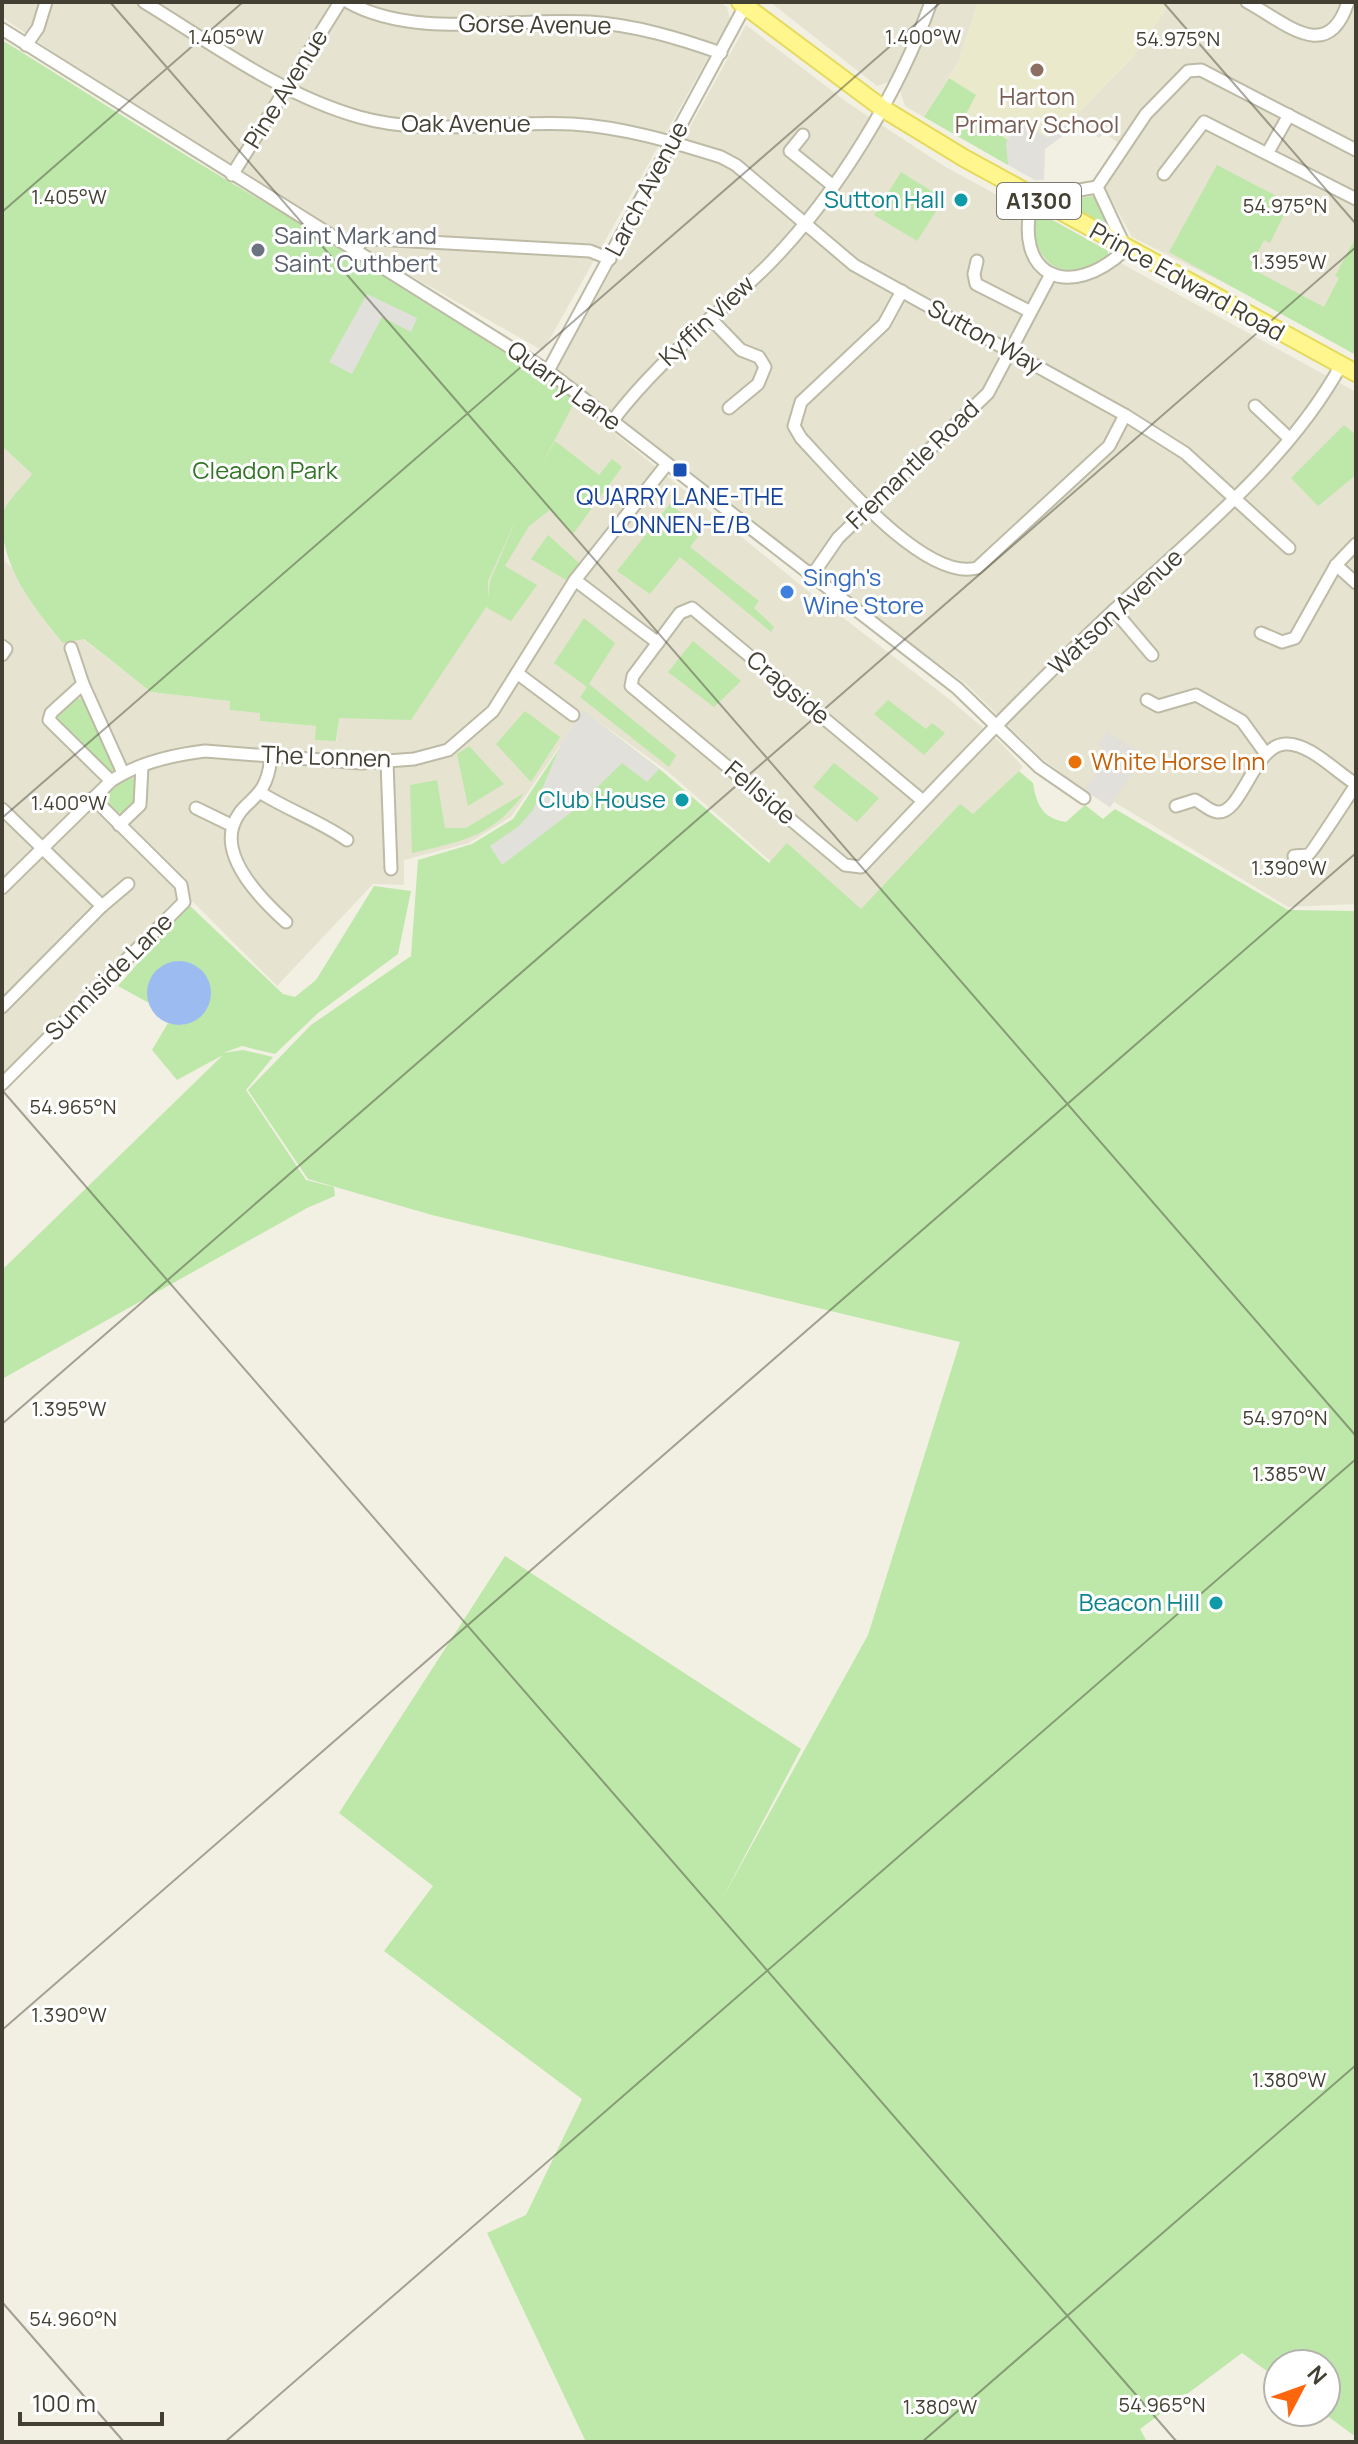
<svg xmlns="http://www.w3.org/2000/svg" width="1358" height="2444" font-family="Manrope,sans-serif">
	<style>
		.residential { fill: #e6e4d0 }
		.education { fill: #ebe9cc }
		.green { fill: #bee7aa }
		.parking { fill: #e2e0db }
		.water { fill: #9cbcf1 }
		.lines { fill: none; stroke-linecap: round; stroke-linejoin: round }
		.street-casing { stroke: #bdbaa5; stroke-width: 15 }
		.primary-casing { stroke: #e5da5d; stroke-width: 20 }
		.street { stroke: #fff; stroke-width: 11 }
		.primary { stroke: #fff78e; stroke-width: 16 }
		.ticks { fill: none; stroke: #434033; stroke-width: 2; stroke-opacity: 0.45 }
		.education-dot { fill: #8d6e63; stroke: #fff; stroke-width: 3 }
		.culture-dot { fill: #0f9aa8; stroke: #fff; stroke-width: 3 }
		.worship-dot { fill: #6b7280; stroke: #fff; stroke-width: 3 }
		.transit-dot { fill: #1a4fb4; stroke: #fff; stroke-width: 3 }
		.shop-dot { fill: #3f7fe0; stroke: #fff; stroke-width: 3 }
		.food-dot { fill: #e8710a; stroke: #fff; stroke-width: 3 }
		.labels { text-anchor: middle; stroke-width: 6; stroke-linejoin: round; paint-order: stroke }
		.shield { fill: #fff; stroke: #7b7970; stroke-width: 2 }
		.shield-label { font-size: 22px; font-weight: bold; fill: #434033 }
		.street-label { font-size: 24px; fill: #434033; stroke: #fff }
		.education-label { font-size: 24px; fill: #785e54; stroke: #fff }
		.culture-label { font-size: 24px; fill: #0d838f; stroke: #fff; text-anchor: end }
		.worship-label { font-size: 24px; fill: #5b616d; stroke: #fff; text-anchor: start }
		.park-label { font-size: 24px; fill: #337526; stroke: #fff }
		.transit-label { font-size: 24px; fill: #164399; stroke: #fff }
		.shop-label { font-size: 24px; fill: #366cbe; stroke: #fff; text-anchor: start }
		.food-label { font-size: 24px; fill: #c56008; stroke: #fff; text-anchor: start }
		.ticks-label { font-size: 20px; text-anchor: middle; fill: #434033; stroke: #fff; stroke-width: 6; stroke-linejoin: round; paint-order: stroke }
	</style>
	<rect width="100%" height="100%" fill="#f2f0e2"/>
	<!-- residential -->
	<g class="residential">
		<path d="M2 2H720L727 7 730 19 543 351 362 248 54 53 2 17Z"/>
		<path d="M770 2H978L959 61 924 117 905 106 899 88 889 82 877 86Z"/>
		<path d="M1171 2H1356V349L1132 237 1105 188 1130 151 1077 114 1131 59Z"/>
		<path d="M746 25 848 103 944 166 1356 392V904L1288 907 1114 802 1110 807 1084 790 1041 758 966 684 806 567 557 369Z"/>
		<path d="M575 401 803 587 949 699 1000 742 1023 767 852 932 667 771 584 711 511 817 469 843 404 860V885L373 884 277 986 192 901 2 1077V552L4 560 83 639 151 692 231 701 260 713V721L316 726 337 741 338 718 488 604V581L550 446Z"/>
		<path d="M2 446 32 474 2 512Z"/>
	</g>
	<!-- education -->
	<path class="education" d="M978 2H1171L1131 59 1077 114 1048 138 1018 120 1008 140 965 113 949 78 959 61Z"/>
	<!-- green -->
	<g class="green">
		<path d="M2 40C78 87 153 136 230 182 346 252 470 314 575 401L535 478 555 441 599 475 612 459 622 467 573 534 550 510 529 526 505 566 537 585 511 621 487 608 490 581 517 518 488 581V604L411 720 339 718 336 741 315 740 316 726 260 721V713L230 710V701L151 692 84 639 63 643C33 606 0 567 2 515 5 503 24 485 32 474L2 446Z"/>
		<path d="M949 78 976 95 966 114 1008 140V165L924 117Z"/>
		<path d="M1217 165 1290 203 1270 243 1264 240 1250 268 1324 307 1339 278 1335 276 1356 237V355L1169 252Z"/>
		<path d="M901 172 944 199 917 241 874 215Z"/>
		<path d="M1094 196 1112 231 1055 201Z"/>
		<path d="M1040 213 1108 251V257C1069 284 1036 269 1032 222Z"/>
		<path d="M1344 425 1356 435V475L1318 506 1291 478Z"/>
		<path d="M670 504 703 530 690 547 759 601 754 608 774 627 771 632 680 557 650 594 617 571Z"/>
		<path d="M548 535 580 564 566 580 531 559Z"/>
		<path d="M584 618 615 643 589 684 676 755 669 767 580 697 587 687 554 663Z"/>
		<path d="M693 641 741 681 714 707 668 672Z"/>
		<path d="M85 698 117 770 110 772 55 720 77 699Z"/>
		<path d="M888 700 926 729 932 723 945 733 924 755 874 714Z"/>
		<path d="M525 711 560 737 531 782 496 744Z"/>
		<path d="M584 711 662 771 769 863 787 843 861 909 960 804 973 814 1019 771 1033 783C1036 804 1043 819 1066 822L1085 805 1103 819 1115 809 1288 910 1356 911V2437L1322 2412H1326V2364H1278V2379L1242 2353 1140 2429 1147 2442H586L487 2233 526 2215 582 2099 384 1951 433 1886 339 1813 505 1556 801 1749 722 1899 868 1635 960 1342 432 1215 308 1179 248 1090 311 1025 411 956 418 860 472 844 513 819Z"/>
		<path d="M469 746 504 784 468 806 457 754Z"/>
		<path d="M834 763 879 798 857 822 813 787Z"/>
		<path d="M128 778 137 779 134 807 124 813 115 812 109 806 110 791Z"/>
		<path d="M437 780 445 828H466L524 793C493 837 462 841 412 853L410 785Z"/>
		<path d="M374 886 411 891 398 954 318 1013 275 1054 242 1046 223 1053 243 1050 273 1057 246 1090 306 1180 334 1187 335 1196 307 1208 2 1379V1270L223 1055 177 1080 152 1050 168 1023 183 1025 181 962C159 963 144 980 149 1003L118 986 189 905 283 994 295 997 316 980Z"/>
	</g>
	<!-- parking -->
	<g class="parking">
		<path d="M1077 114 1104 133 1099 138 1079 124 1045 149 1044 180H1035L1008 165 1006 143 1018 120 1048 138Z"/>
		<path d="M367 294 417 318 411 332 382 317 352 374 329 362Z"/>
		<path d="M584 711 659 769 647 782 622 763 574 810 502 865 490 846 519 826 533 810 562 742Z"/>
		<path d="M1108 732 1144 755 1110 807 1084 790 1110 754 1098 745Z"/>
	</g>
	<!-- water -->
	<circle class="water" cx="179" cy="993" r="32"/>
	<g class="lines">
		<defs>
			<g id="street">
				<path d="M144 2C213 44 281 95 359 117 429 137 502 120 572 124 623 127 673 142 721 157L736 165 854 265 1125 415 1185 453 1289 548"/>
				<path d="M348 2C415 40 514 17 590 22 635 25 678 38 721 53"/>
				<path d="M1247 2C1286 23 1328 65 1348 2"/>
				<path d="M2 29 548 371 957 688 1039 767 1084 798"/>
				<path d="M26 45 38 28 46 2"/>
				<path d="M803 135 790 151 832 185"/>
				<path d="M1268 152 1289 115"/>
				<path d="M1164 174 1204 122 1356 199"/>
				<path d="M232 175 340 2"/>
				<path d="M1097 187 1146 114 1188 71 1201 70 1356 150"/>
				<path d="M1097 187 1126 249C1069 303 1011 276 1033 198Z"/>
				<path d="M355 250 363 240 375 239 590 251 610 259"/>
				<path d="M977 261 974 274 976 284 1029 311"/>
				<path d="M902 291 884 324 801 402 794 426 801 438C835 474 925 582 977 568L1109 446 1125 415"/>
				<path d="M710 318 741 350 759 357 765 367 758 384 729 408"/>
				<path d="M548 371 745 6"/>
				<path d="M1255 406 1289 438"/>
				<path d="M613 420C658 361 715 317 768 265 836 196 899 93 931 2"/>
				<path d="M1336 565 1356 583"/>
				<path d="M811 577 838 538 988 393 1051 274"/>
				<path d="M575 580 658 643"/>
				<path d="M1114 610 1152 655"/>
				<path d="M1261 633 1282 642 1295 638 1336 565 1356 544"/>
				<path d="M2 646 6 649 2 655"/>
				<path d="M71 648 83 684"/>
				<path d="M517 673 573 715"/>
				<path d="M1147 700 1158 706 1196 695 1242 721 1266 754"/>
				<path d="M271 756C267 804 243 796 233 826 222 861 264 902 286 922"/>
				<path d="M387 762 391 869"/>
				<path d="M111 781 49 720 51 713 83 684 123 773"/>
				<path d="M261 793C290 811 320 821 347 840"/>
				<path d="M923 801 692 608 680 613 633 676 631 686 845 865 861 867C943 780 1025 694 1112 612 1191 538 1289 461 1341 365"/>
				<path d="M1176 806 1195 800C1202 803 1209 811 1217 812 1242 815 1253 746 1285 744 1309 742 1337 773 1356 784"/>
				<path d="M196 808 233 826"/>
				<path d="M2 809 102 906 2 1007"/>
				<path d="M119 825 140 805 142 766"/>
				<path d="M1294 856C1299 855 1303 856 1308 855 1312 853 1349 795 1356 785"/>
				<path d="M2 888 111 781C138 763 172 755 205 751L361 763 414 759 448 750 493 711 575 580 667 464"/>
				<path d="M102 906 128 884"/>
				<path d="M2 1084 184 902 181 885 93 798"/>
			</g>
			<path id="primary" d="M740 2 882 108 964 158 1356 373"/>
		</defs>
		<!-- street casing -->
		<use href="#street" class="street-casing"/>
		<!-- primary casing -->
		<use href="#primary" class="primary-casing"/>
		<!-- street -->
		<use href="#street" class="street"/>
		<!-- primary -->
		<use href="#primary" class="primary"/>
	</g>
	<!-- ticks -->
	<path class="ticks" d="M110 2 1356 1436M1163 2 1356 224M2 212 243 2M2 818 941 2M2 1090 1177 2442M2 1424 1356 247M2 2030 1356 853M2 2302 124 2442M225 2442 1356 1459M922 2442 1356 2065"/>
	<!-- markers -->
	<circle class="education-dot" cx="1037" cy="70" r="8"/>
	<g class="culture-dot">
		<circle cx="961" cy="200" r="8"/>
		<circle cx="682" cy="800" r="8"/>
		<circle cx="1216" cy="1603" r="8"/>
	</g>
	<circle class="worship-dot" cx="258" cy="250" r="8"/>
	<rect class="transit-dot" x="672" y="462" width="16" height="16" rx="4"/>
	<circle class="shop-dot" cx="787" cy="592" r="8"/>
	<circle class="food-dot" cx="1075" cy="762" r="8"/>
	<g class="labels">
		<!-- shield labels -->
		<rect class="shield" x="997" y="183" width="84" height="36" rx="6"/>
		<g class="shield-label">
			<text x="1039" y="209">A1300</text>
		</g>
		<!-- street labels -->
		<g class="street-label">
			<text transform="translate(535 25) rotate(1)" y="8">Gorse Avenue</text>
			<text transform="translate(286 89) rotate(-58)" y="8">Pine Avenue</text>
			<text x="466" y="132">Oak Avenue</text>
			<text transform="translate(647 189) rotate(-62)" y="8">Larch Avenue</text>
			<text transform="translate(1187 282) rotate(29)" y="8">Prince Edward Road</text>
			<text transform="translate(707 321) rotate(-43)" y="8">Kyffin View</text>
			<text transform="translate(985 337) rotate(29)" y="8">Sutton Way</text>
			<text transform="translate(564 386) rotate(36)" y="8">Quarry Lane</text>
			<text transform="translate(913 465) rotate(-44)" y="8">Fremantle Road</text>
			<text transform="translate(1116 612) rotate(-43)" y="8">Watson Avenue</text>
			<text transform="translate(788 688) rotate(40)" y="8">Cragside</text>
			<text transform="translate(326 757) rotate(2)" y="8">The Lonnen</text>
			<text transform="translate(760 793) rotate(40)" y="8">Fellside</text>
			<text transform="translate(109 977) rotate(-45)" y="8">Sunniside Lane</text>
		</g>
		<!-- education labels -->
		<g class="education-label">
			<text x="1037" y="105">Harton<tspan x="1037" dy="28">Primary School</tspan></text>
		</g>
		<!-- culture labels -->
		<g class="culture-label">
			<text x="945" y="208">Sutton Hall</text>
			<text x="666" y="808">Club House</text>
			<text x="1200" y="1611">Beacon Hill</text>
		</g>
		<!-- worship labels -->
		<g class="worship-label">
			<text x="274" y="244">Saint Mark and<tspan x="274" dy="28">Saint Cuthbert</tspan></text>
		</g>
		<!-- park labels -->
		<g class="park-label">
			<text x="265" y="479">Cleadon Park</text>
		</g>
		<!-- transit labels -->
		<g class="transit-label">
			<text x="680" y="505">QUARRY LANE-THE<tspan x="680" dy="28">LONNEN-E/B</tspan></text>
		</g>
		<!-- shop labels -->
		<g class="shop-label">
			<text x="803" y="586">Singh's<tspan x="803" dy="28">Wine Store</tspan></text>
		</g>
		<!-- food labels -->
		<g class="food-label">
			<text x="1091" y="770">White Horse Inn</text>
		</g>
	</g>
	<g class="ticks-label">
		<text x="226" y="44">1.405°W</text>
		<text x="923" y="44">1.400°W</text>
		<text x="1178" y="46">54.975°N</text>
		<text x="69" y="204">1.405°W</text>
		<text x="1285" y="213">54.975°N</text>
		<text x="1289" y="269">1.395°W</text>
		<text x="69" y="810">1.400°W</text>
		<text x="1289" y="875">1.390°W</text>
		<text x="73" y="1114">54.965°N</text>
		<text x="69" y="1416">1.395°W</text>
		<text x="1285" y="1425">54.970°N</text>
		<text x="1289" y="1481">1.385°W</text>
		<text x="69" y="2022">1.390°W</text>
		<text x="1289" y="2087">1.380°W</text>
		<text x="73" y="2326">54.960°N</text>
		<text x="1162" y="2412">54.965°N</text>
		<text x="940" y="2414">1.380°W</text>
	</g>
	<!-- border -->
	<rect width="1358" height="2444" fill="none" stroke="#434033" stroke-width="8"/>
	<!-- north arrow -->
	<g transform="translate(1302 2388) rotate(49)"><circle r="38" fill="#ffffff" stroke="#b4b3ad" stroke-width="2"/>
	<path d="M0-6L14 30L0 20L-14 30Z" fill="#fe660d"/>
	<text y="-12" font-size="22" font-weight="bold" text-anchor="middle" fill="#434033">N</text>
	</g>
	<!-- scale -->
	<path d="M20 2412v12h142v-12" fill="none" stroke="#434033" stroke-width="4"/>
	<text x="32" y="2412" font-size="24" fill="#434033" stroke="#ffffff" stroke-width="6" paint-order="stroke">100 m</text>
</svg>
